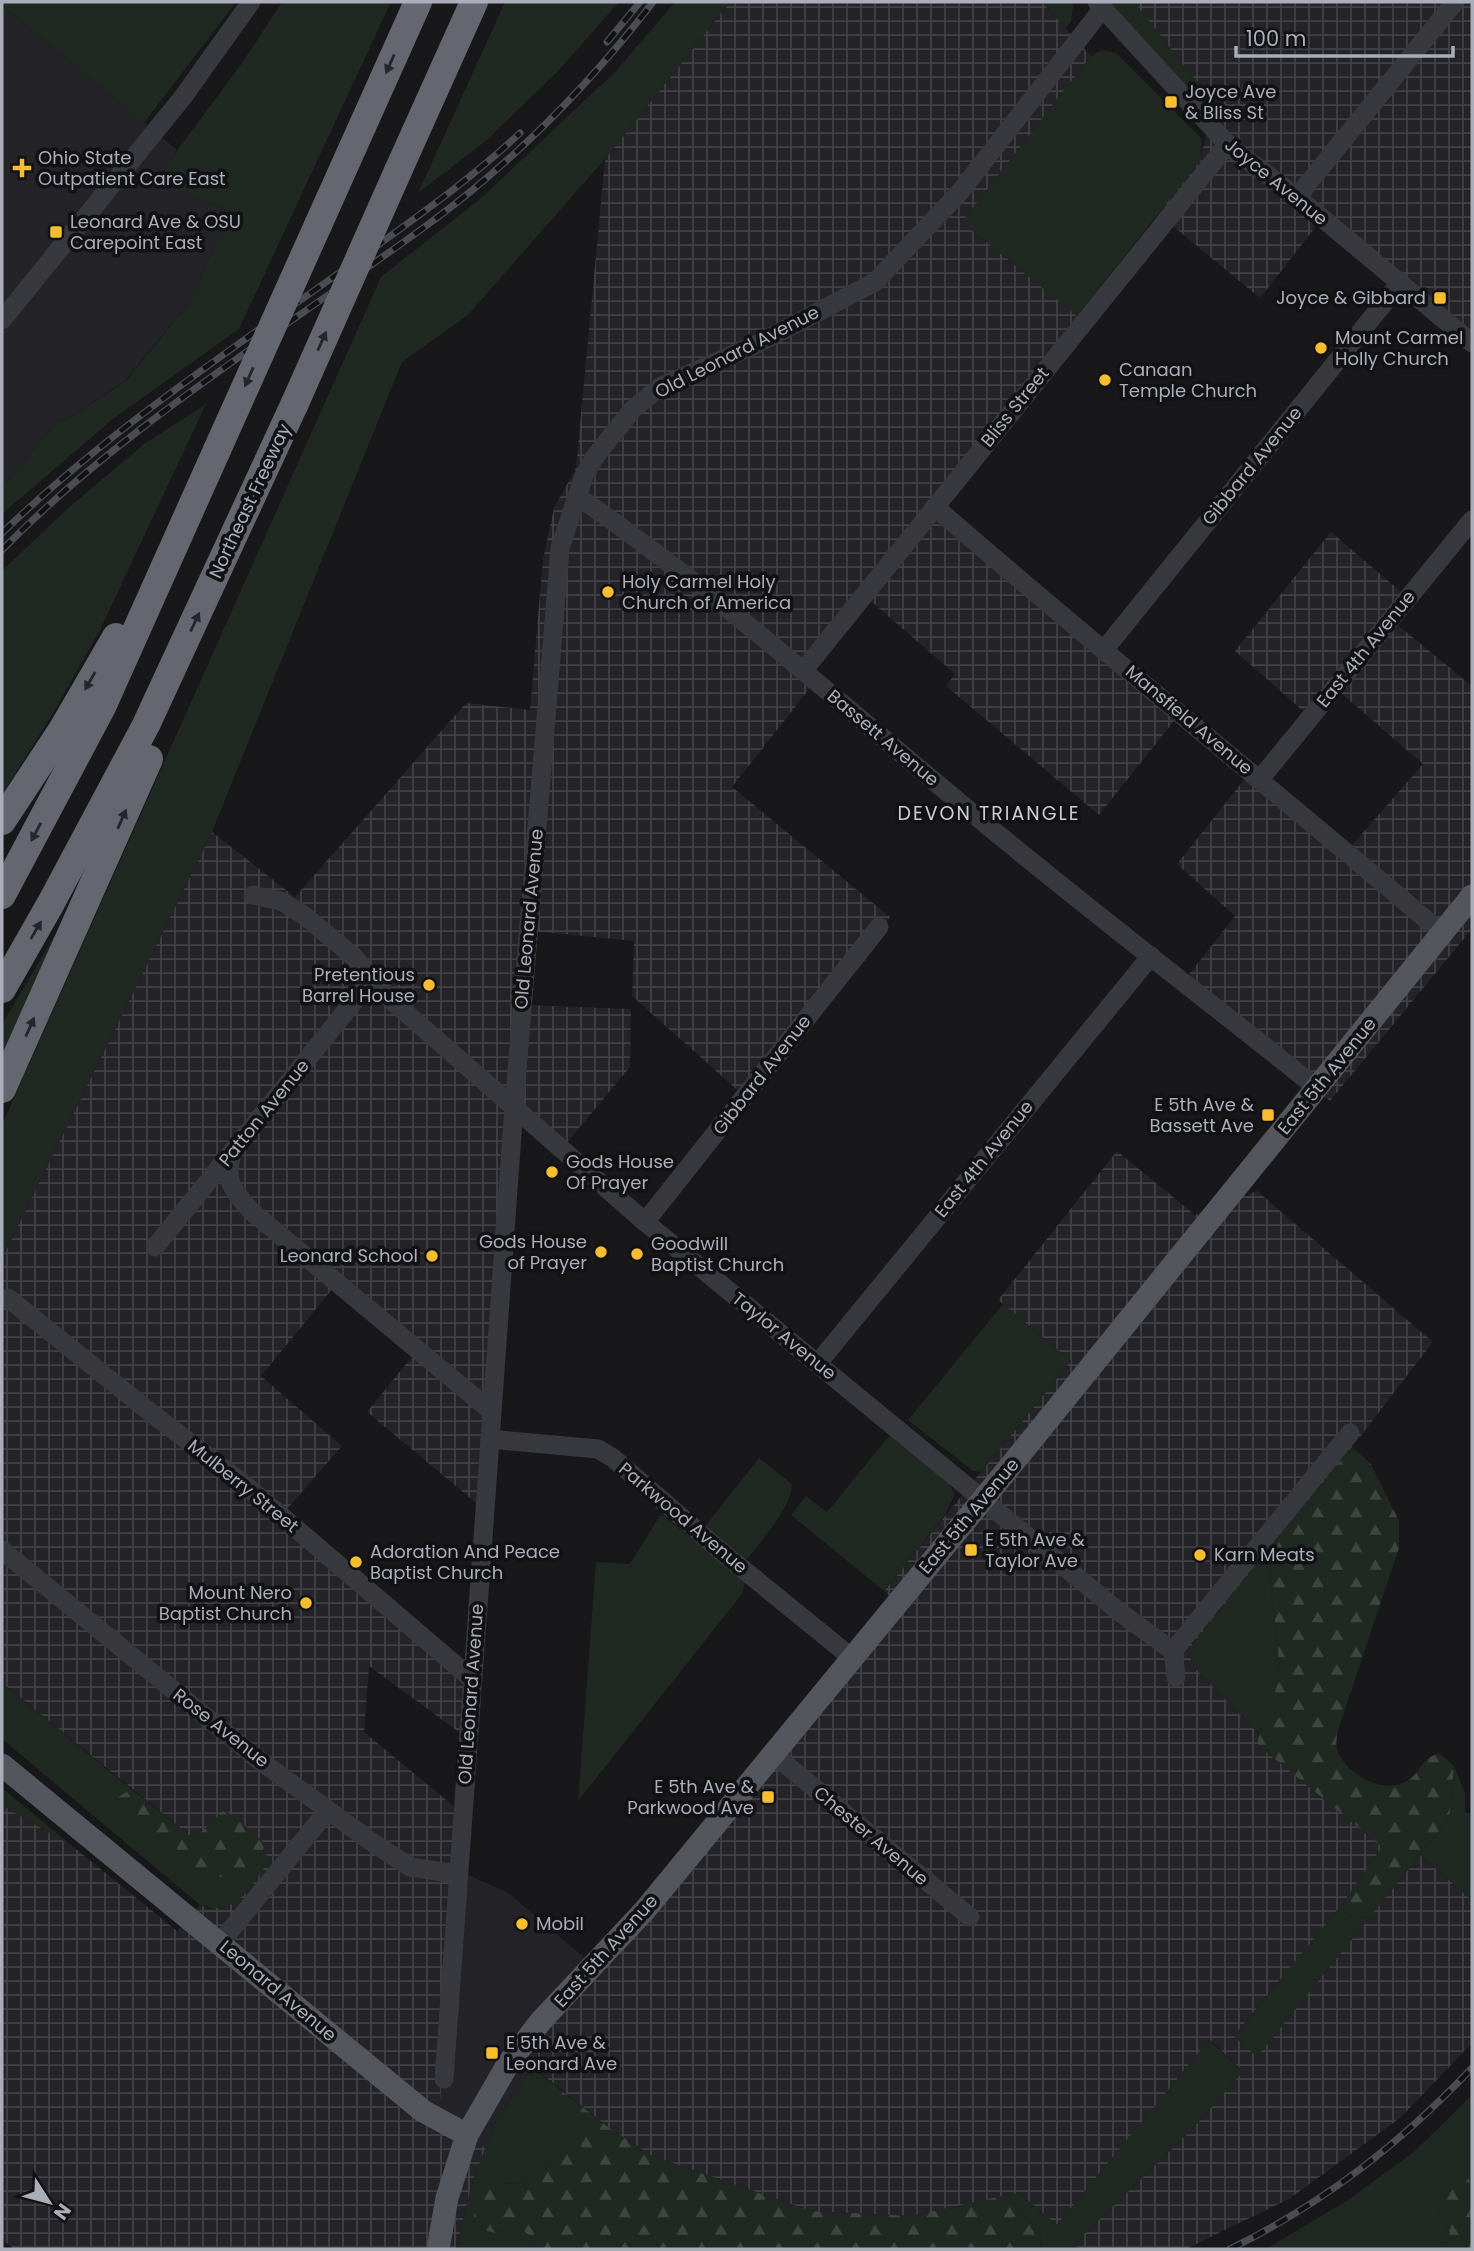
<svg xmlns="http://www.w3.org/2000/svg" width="1474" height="2251" font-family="Poppins,sans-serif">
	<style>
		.built { fill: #242327 }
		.industrial { fill: url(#industrial-grid) }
		.green { fill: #1f2821 }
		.forest { fill: url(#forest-firs) }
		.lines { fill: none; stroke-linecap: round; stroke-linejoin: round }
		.minor { stroke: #38393f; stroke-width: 19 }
		.major { stroke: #54565e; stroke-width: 23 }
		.highway { stroke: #646770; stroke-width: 28 }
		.rail-casing { stroke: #4b4d54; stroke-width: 7 }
		.rail { stroke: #121215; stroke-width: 4.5; stroke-dasharray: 13; stroke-linecap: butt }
		.highway-bridge { stroke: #646770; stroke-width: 28 }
		.oneway { fill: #26272c }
		.poi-dot { fill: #f9bd30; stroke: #121215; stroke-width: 2.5 }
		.labels { text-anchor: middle; stroke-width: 7; stroke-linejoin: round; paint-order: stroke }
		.poi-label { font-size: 18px; fill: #a9aeba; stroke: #121215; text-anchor: start }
		.street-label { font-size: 18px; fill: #a9aeba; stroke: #121215 }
		.neighbourhood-label { font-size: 19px; letter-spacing: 2px; fill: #cacdd6; stroke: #121215 }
	</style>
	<defs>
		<pattern id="industrial-grid" width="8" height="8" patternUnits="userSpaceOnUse" patternTransform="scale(1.75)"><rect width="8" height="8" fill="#242327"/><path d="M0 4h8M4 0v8" fill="none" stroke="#414044"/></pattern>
		<pattern id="forest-firs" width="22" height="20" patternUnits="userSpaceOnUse" patternTransform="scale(1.75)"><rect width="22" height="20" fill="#1f2821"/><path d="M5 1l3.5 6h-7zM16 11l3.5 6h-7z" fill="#3d453f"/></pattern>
	</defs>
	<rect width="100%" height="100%" fill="#18171a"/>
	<!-- built -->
	<g class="built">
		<path d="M2 5 177 150 157 179 229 211 191 300 125 381 65 421 60 418 2 488Z"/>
		<path d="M461 1872 507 1892 599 1970 518 2055 532 2067 497 2119 486 2148 438 2124Z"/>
	</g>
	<!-- industrial -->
	<g class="industrial">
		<path d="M730 2H1042L1091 56 962 222 1085 322 933 507 1181 712 1099 815 946 686 955 674 865 596 802 672 814 683 732 787 890 917 743 1095 632 996 634 941 532 931 526 1005 631 1009 630 1067 559 1152 515 1117 487 1512 367 1412 419 1348 339 1281 261 1376 342 1446 281 1516 473 1677 471 1741 369 1666 364 1732 462 1813 461 1872 438 2124 486 2148 473 2180 456 2249H14L2 2239V1805L71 1845 177 1931 200 1905 211 1909 271 1859 264 1853 263 1842 194 1839 2 1683V1258L212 832 295 897 466 703 530 710 543 559 554 508 576 468 605 159Z"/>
		<path d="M1134 2H1472V347L1321 220 1260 298 1157 213 1200 160 1215 100 1191 75Z"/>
		<path d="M1331 532 1406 596 1388 617 1472 686V929L1330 1101 1183 982 1235 916 1177 864 1251 771 1346 852 1423 764 1334 687 1311 718 1235 651Z"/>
		<path d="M1117 1151 1195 1215 1257 1191 1433 1342 1352 1447 1188 1650 1194 1667 1258 1733V1745L1382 1847 1341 1906 1234 2036 1257 2056 1420 1855 1472 1900V2043L1400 2118 1289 2199 1186 2249H1079L1074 2244 1192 2129 1243 2071 1210 2040 1057 2225 1019 2193 911 2216 811 2211 652 2156 608 2127 518 2055 897 1603 884 1591 1071 1361 998 1300Z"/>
	</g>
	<!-- green -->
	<g class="green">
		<path d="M2 2H236L144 123 2 5Z"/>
		<path d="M282 2H391L239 329 113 419 2 514V488L60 418 65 421 126 381 191 300 229 211 156 179 242 63Z"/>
		<path d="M505 2H619L559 70 487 140 418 193Z"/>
		<path d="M675 2H730L605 159 468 315 402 362 212 832 2 1258V1125L381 277 481 198 615 72Z"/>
		<path d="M1042 2H1070L1073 6 1071 21 1066 28Z"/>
		<path d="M1107 2H1134L1191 75 1215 100 1212 105H1205Z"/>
		<path d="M1102 50 1116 53 1202 139 1201 160 1077 316 962 222 1091 56Z"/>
		<path d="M206 404 100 630 55 710 2 795V571L67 509 144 444Z"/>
		<path d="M58 930 2 1062V1024Z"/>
		<path d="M1003 1304 1071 1361 981 1472 973 1471 908 1420Z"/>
		<path d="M890 1435 949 1484 955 1494 945 1515 884 1591 791 1515 806 1496 827 1512Z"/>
		<path d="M759 1458 792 1484C791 1510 759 1543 744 1563L702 1530Z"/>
		<path d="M661 1514 745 1582 742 1594 578 1801 596 1562 630 1564Z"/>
		<path d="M1274 1542C1262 1590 1286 1640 1276 1688 1273 1703 1264 1719 1258 1733L1194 1667 1188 1650Z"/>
		<path d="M2 1683 131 1789 115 1799 111 1809 256 1867 264 1853 271 1859C250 1885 238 1918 200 1905L2 1739Z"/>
		<path d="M1454 1766 1465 1793V1812L1472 1814V1900L1420 1855 1440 1830 1450 1813Z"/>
		<path d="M2 1788 71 1845 2 1805Z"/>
		<path d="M1341 1906 1346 1915 1369 1918 1257 2057 1234 2036Z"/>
		<path d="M1209 2040 1243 2071 1192 2129 1075 2243 1079 2249H1040L1041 2234 1006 2195 1019 2193 1057 2225Z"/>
		<path d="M532 2067 548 2080 543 2088 579 2128 578 2138 567 2152 520 2183 501 2184 476 2228 495 2233 515 2226 531 2236 539 2249H456L473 2180 497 2119Z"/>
		<path d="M1472 2095V2185L1469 2179 1436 2207 1450 2233 1439 2249H1266L1348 2200 1415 2151Z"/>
	</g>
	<!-- forest -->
	<g class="forest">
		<path d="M1352 1447 1371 1464 1399 1521V1548L1338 1730C1337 1737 1335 1746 1338 1752 1348 1775 1383 1795 1407 1781 1421 1773 1419 1760 1439 1753L1454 1766 1450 1813 1440 1830 1369 1918 1346 1915 1341 1906 1382 1847 1258 1745C1257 1723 1272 1708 1276 1688 1286 1640 1262 1590 1274 1542Z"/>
		<path d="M131 1789 194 1839 223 1811 235 1816 263 1842C265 1853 262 1863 251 1870 208 1898 144 1834 110 1809L115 1799Z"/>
		<path d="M548 2080 608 2127 652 2156 811 2211 911 2216 1006 2195 1041 2234 1040 2249H539L531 2236 515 2226 495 2233 476 2228C471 2210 477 2192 491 2180L501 2184 520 2183 567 2152 578 2138V2128L542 2088Z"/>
		<path d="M1458 2177 1469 2179 1472 2185V2249H1439L1450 2233 1436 2207 1437 2190Z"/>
	</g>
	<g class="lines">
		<!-- minor -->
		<g class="minor">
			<path d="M1097 2 1231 148 1297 197 1472 343"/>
			<path d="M1297 197 1455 2"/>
			<path d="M2 320 183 97 251 2"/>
			<path d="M577 496C709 587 830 694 953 797 1072 897 1196 991 1317 1088"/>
			<path d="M935 507C1102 652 1274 790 1442 933"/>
			<path d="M1104 650 1400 283"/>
			<path d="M803 671 1228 144"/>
			<path d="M1260 779 1472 520"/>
			<path d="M253 895 281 901 305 916 354 957 390 999 645 1222 1122 1614 1173 1651 1176 1677"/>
			<path d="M233 1151C223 1180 232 1189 251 1211L491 1411"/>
			<path d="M645 1222 879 927"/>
			<path d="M155 1247 372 979"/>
			<path d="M8 1298 150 1412 244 1484 473 1680"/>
			<path d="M818 1363 1151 956"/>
			<path d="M490 1439 598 1449 613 1458 723 1553 851 1657"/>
			<path d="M2 1550 255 1757 369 1840 410 1867 457 1874"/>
			<path d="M1173 1651 1350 1433"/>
			<path d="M772 1753 970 1917"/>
			<path d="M220 1943 328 1810"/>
			<path d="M444 2079 514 1107 560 548 584 476 594 458 633 409 660 387 757 344 875 282 960 192 1103 8"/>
		</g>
		<!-- major -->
		<g class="major">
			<path d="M2 1765 423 2111 467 2135"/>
			<path d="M438 2249 447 2198 467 2135 508 2064 541 2021 645 1910 1017 1458 1472 896"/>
		</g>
		<!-- highway -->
		<g class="highway">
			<path d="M398 171 474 2"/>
			<path d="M318 225 418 2"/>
			<path d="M2 821 62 730 116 637"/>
			<path d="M2 895 102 707 217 450"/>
			<path d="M2 989 51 903 146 725 295 403"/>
			<path d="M2 1089 149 759"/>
		</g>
		<defs>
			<g id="rail">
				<path d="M607 42 640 2"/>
				<path d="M2 533C109 430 235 347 356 261 412 220 469 181 520 133"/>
				<path d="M2 550C102 448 224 368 341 286 388 253 437 220 482 182 545 129 603 67 653 2"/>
				<path d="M1230 2249C1324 2203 1400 2144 1472 2068"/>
			</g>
		</defs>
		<!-- rail casing -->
		<use href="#rail" class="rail-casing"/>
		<!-- rail -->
		<use href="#rail" class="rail"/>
		<!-- highway-bridge -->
		<g class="highway-bridge">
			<path d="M295 403 398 171"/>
			<path d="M217 450 318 225"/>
		</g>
	</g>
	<!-- one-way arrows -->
	<defs><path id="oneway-solid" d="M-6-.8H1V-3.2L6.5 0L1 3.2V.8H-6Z" transform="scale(1.75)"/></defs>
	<g class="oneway">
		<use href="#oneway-solid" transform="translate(390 64) rotate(114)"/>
		<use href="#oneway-solid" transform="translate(322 341) rotate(-66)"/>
		<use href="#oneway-solid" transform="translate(249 377) rotate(114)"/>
		<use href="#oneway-solid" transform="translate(195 622) rotate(-65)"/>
		<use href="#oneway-solid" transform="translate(90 681) rotate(120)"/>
		<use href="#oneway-solid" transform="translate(122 819) rotate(-66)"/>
		<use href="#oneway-solid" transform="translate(36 832) rotate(118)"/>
		<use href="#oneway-solid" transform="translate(36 930) rotate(-60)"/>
		<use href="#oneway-solid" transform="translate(30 1027) rotate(-66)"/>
	</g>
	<!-- markers -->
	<g class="poi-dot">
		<rect x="1164" y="95" width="14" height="14" rx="3.5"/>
		<path d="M18.5 157.5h7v7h7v7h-7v7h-7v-7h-7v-7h7z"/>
		<rect x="49" y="225" width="14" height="14" rx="3.5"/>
		<rect x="1433" y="291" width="14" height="14" rx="3.5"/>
		<circle cx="1321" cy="348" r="7"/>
		<circle cx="1105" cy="380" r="7"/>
		<circle cx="608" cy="592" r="7"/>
		<circle cx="429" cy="985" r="7"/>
		<rect x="1261" y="1108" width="14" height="14" rx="3.5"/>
		<circle cx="552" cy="1172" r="7"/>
		<circle cx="601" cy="1252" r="7"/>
		<circle cx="637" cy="1254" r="7"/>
		<circle cx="432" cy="1256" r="7"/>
		<rect x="964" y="1543" width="14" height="14" rx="3.5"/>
		<circle cx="1200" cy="1555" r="7"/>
		<circle cx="356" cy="1562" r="7"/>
		<circle cx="306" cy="1603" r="7"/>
		<rect x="761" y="1790" width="14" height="14" rx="3.5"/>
		<circle cx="522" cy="1924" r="7"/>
		<rect x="485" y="2046" width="14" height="14" rx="3.5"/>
	</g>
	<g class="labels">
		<!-- poi labels -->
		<g class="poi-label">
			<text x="1185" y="98">Joyce Ave<tspan x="1185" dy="21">&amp; Bliss St</tspan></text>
			<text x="38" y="164">Ohio State<tspan x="38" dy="21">Outpatient Care East</tspan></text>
			<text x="70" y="228">Leonard Ave &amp; OSU<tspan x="70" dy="21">Carepoint East</tspan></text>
			<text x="1426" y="304" text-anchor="end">Joyce &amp; Gibbard</text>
			<text x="1335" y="344">Mount Carmel<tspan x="1335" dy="21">Holly Church</tspan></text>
			<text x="1119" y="376">Canaan<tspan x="1119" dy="21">Temple Church</tspan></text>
			<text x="622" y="588">Holy Carmel Holy<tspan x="622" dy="21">Church of America</tspan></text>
			<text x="415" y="981" text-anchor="end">Pretentious<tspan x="415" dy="21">Barrel House</tspan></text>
			<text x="1254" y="1111" text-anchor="end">E 5th Ave &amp;<tspan x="1254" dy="21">Bassett Ave</tspan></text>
			<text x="566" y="1168">Gods House<tspan x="566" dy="21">Of Prayer</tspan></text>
			<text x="587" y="1248" text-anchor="end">Gods House<tspan x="587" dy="21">of Prayer</tspan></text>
			<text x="651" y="1250">Goodwill<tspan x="651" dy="21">Baptist Church</tspan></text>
			<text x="418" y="1262" text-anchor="end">Leonard School</text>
			<text x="985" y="1546">E 5th Ave &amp;<tspan x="985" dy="21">Taylor Ave</tspan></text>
			<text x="370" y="1558">Adoration And Peace<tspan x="370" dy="21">Baptist Church</tspan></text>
			<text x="1214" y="1561">Karn Meats</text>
			<text x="292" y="1599" text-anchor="end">Mount Nero<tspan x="292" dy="21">Baptist Church</tspan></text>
			<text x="754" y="1793" text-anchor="end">E 5th Ave &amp;<tspan x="754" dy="21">Parkwood Ave</tspan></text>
			<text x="536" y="1930">Mobil</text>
			<text x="506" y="2049">E 5th Ave &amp;<tspan x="506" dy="21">Leonard Ave</tspan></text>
		</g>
		<!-- street labels -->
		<g class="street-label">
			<text transform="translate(1276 182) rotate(39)" y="6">Joyce Avenue</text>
			<text transform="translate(737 352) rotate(-27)" y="6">Old Leonard Avenue</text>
			<text transform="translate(1015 407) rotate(-51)" y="6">Bliss Street</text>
			<text transform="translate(1252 466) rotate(-51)" y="6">Gibbard Avenue</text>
			<text transform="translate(250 501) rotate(-65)" y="6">Northeast Freeway</text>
			<text transform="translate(1366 649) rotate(-51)" y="6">East 4th Avenue</text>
			<text transform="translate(1189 720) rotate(40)" y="6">Mansfield Avenue</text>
			<text transform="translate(883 738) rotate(40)" y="6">Bassett Avenue</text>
			<text transform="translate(529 919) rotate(-85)" y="6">Old Leonard Avenue</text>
			<text transform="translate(762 1075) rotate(-52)" y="6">Gibbard Avenue</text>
			<text transform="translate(1327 1076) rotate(-51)" y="6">East 5th Avenue</text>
			<text transform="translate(264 1113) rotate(-51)" y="6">Patton Avenue</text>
			<text transform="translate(984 1159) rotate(-51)" y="6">East 4th Avenue</text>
			<text transform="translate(784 1336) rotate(39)" y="6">Taylor Avenue</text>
			<text transform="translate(243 1486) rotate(39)" y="6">Mulberry Street</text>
			<text transform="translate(969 1516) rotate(-50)" y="6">East 5th Avenue</text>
			<text transform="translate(683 1518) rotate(40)" y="6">Parkwood Avenue</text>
			<text transform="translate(471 1694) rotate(-86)" y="6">Old Leonard Avenue</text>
			<text transform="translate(221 1728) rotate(38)" y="6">Rose Avenue</text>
			<text transform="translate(871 1836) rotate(40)" y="6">Chester Avenue</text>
			<text transform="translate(606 1951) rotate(-48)" y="6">East 5th Avenue</text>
			<text transform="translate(278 1991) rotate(40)" y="6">Leonard Avenue</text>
		</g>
		<!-- neighbourhood labels -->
		<g class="neighbourhood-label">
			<text x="989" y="820">DEVON TRIANGLE</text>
		</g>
	</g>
	<!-- border -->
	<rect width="1474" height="2251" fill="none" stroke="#a9aeba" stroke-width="7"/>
	<!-- north arrow -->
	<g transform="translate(49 2202) rotate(126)" stroke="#121215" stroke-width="5" paint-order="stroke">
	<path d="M0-5L12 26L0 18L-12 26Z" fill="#a9aeba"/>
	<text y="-10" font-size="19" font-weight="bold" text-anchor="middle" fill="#a9aeba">N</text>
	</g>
	<!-- scale -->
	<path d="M1236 46v10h217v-10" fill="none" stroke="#a9aeba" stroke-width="3.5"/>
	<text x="1246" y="46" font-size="21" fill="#a9aeba" stroke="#121215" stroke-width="5" paint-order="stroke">100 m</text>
</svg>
